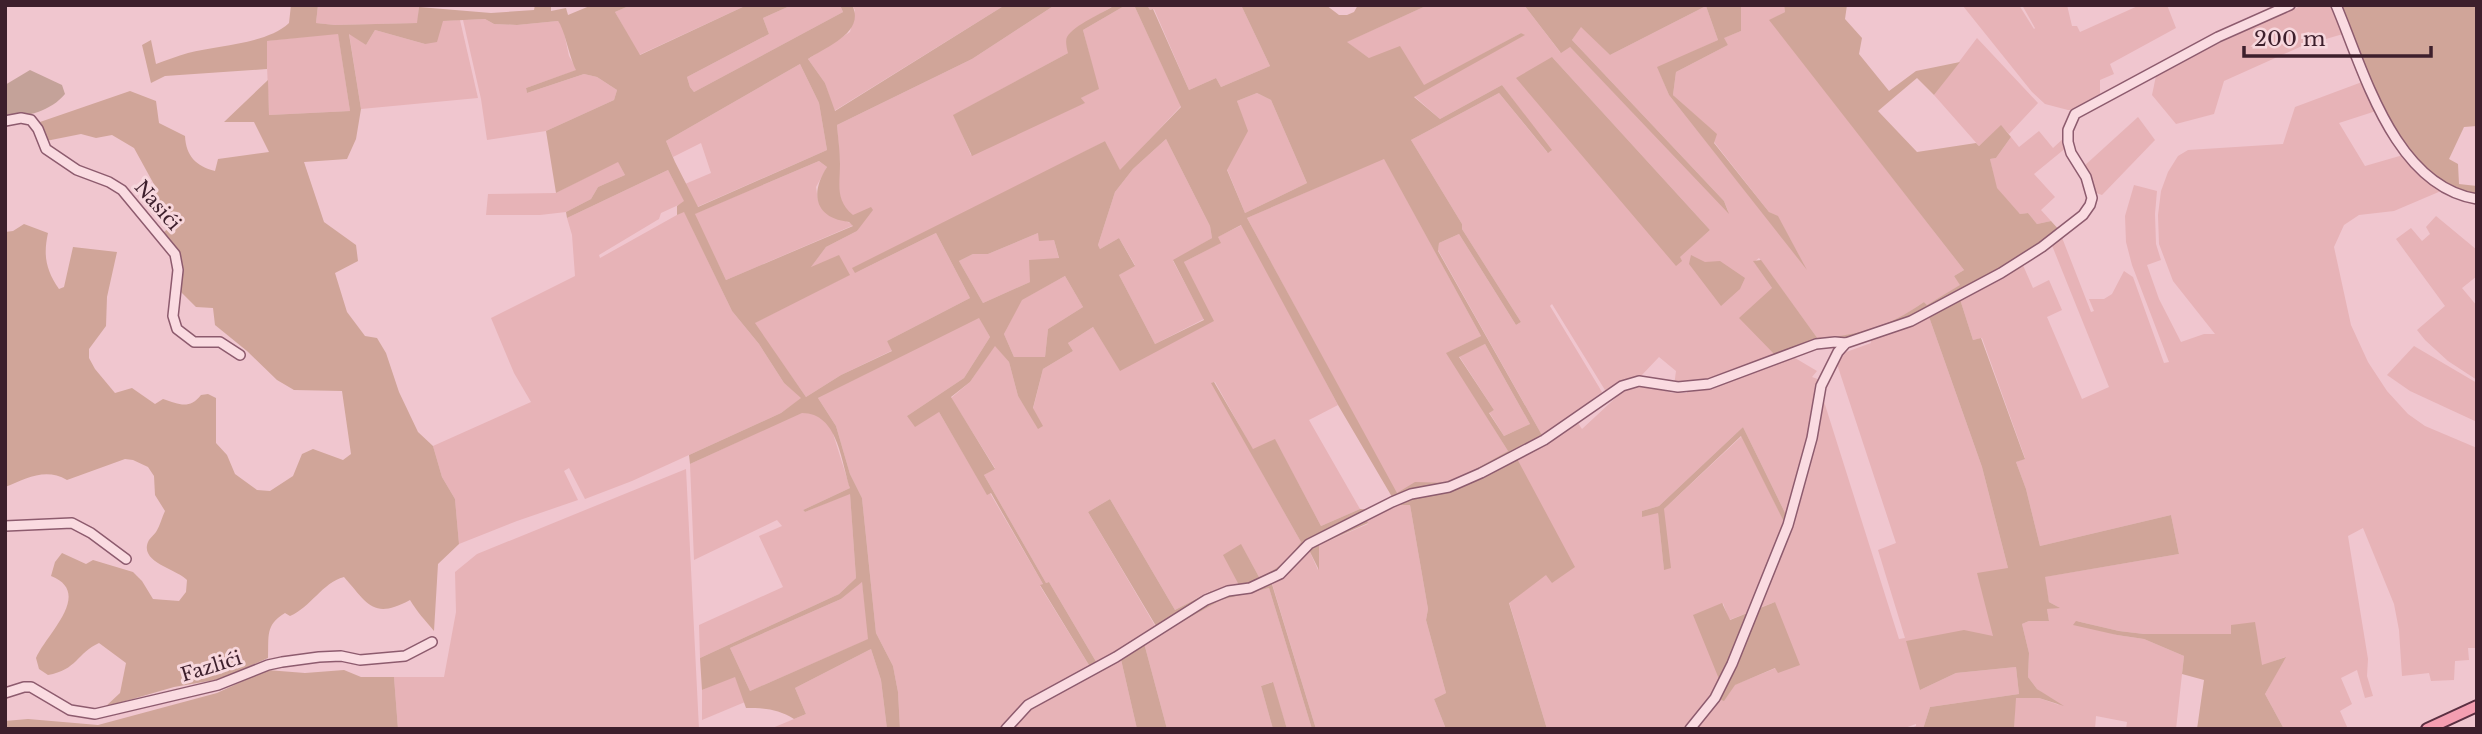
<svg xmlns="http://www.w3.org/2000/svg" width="2482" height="734" font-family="'Libre Baskerville',serif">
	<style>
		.farmland { fill: #e7b3b7; fill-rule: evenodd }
		.green { fill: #d0a599; fill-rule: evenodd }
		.cemetery { fill: #c4a299 }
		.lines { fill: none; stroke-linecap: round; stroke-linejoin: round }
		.minor-casing { stroke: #8d5b6e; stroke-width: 12 }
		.major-casing { stroke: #5b2f42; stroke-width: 14 }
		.minor { stroke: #fadbe1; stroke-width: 9 }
		.major { stroke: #f49eb1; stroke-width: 10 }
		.labels { text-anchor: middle; stroke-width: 6; stroke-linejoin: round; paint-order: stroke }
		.street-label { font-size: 19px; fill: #3d1f2c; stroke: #f7d7dd }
	</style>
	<rect width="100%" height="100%" fill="#f0c6cf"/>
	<!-- farmland -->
	<g class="farmland">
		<path d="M318 5H419L418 23 335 25 316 23Z"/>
		<path d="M631 5H747L639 55 615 12Z"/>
		<path d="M792 5H840L843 12 694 92 690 87 687 77 769 34 763 18Z"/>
		<path d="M852 5H1005L834 111 825 83 808 59 850 32 855 10Z"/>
		<path d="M1055 5H1115L1081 25 1068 53 954 115 971 155 1084 103 1081 98 1098 89 1083 30 1126 5H1134L1181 106 1120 171 1105 141 855 273 936 233 970 298 887 341 893 350 841 375 806 397 754 323 849 275 810 268 826 247 857 231 871 208 853 216 846 210 840 199 838 186 840 162 837 125 972 59Z"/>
		<path d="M1147 5H1241L1270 66 1221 87 1216 78 1189 90 1154 9 1150 10Z"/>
		<path d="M1428 5H1524L1560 52 1569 46 1728 211 1724 201 1572 40 1581 26 1610 55 1706 6 1718 40 1658 68 1669 95 1804 265 1778 217 1769 212 1714 142 1716 134 1673 95 1676 72 1728 45 1723 38 1741 31V5H1784L1785 12 1770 20 1964 270 1954 276 1961 285 1927 305 1924 302 1897 320 1860 334 1818 339 1759 258 1754 262 1772 288 1777 357 1723 378 1674 386 1676 371 1659 357 1641 376 1629 378 1605 390 1552 304 1550 306 1602 392 1543 437 1438 250 1439 243 1459 234 1516 325 1521 322 1462 229V224L1411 140 1499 93 1547 152 1551 151 1502 85 1440 119 1414 96 1524 35 1521 33 1424 86 1369 58 1346 42ZM1552 57 1710 230 1679 257Z"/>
		<path d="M2019 5 2034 29 2035 28 2022 5H2067L2072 26H2077L2080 32 2140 5H2167L2176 28 2110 64 2114 74 2100 80V96L2078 110H2068L2045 104 2032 92 1963 6Z"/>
		<path d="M2303 5H2333L2343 34 2302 46 2224 81 2214 114 2176 124 2152 95 2157 71Z"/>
		<path d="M485 19 494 24 517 25 558 21 563 28 569 56 577 70 526 88 527 93 584 74 597 77 617 90 614 100 546 131 487 140 481 99 463 20Z"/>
		<path d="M460 20 478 98 361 109 349 33 366 45 375 30 425 44 442 21Z"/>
		<path d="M338 33 350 111 269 115 266 41Z"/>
		<path d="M1977 38 2038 103 2009 134 2001 126 1979 146 1934 95Z"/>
		<path d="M800 64 819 103 827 150 697 207 685 184 711 173 701 143 673 157 666 141Z"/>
		<path d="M2362 82 2376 111 2339 123 2365 166 2403 155 2441 191 2394 211 2359 215 2344 225 2334 247 2351 325 2368 362 2387 391 2408 414 2425 426 2477 448V648H2468L2469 660 2455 661 2454 680 2431 681 2429 673 2402 676 2399 630 2394 604 2363 528 2348 536 2368 659 2367 676 2373 696 2365 698 2357 670 2341 678 2352 704 2340 711 2348 729H2284L2265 694 2285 657 2262 666 2231 634H2144L2119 631 2076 621 2117 635 2144 639 2184 656 2176 729H2126L2127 722 2096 716 2095 729H2014L2015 698H2039L2059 705 2037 689 2028 677 2029 653 2022 624 2029 621H2049L2047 609 2058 607 2049 602 2044 577 2179 554 2171 515 2040 546 2026 489 2016 462 2025 458 1982 338 1973 340 1959 296 2022 263 2033 288 2049 280 2062 310 2047 317 2082 399 2109 387 2051 243 2061 235 2091 312 2094 311 2089 299H2104L2112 294 2124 271 2133 277 2164 363 2169 362 2132 265 2126 242 2125 216 2134 185 2157 191 2155 214 2156 244 2161 260 2147 265 2159 299 2181 342 2204 334H2215L2173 281 2159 244 2158 215 2161 191 2168 172 2178 156 2188 150 2283 144 2295 107Z"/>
		<path d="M1257 93 1271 100 1307 183 1245 213 1227 169 1247 131 1237 101Z"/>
		<path d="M2138 117 2155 140 2102 195 2093 192 2083 167Z"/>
		<path d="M2039 131 2053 148 2065 137 2067 147 2034 174 2055 197 2041 210 2051 221 2037 224 2028 213 2020 214 1996 188 1990 159 1996 158 2011 137 2019 147Z"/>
		<path d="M1166 139 1210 226 1212 238 1173 261 1204 319 1155 344 1119 275 1135 265 1119 238 1100 249 1098 245 1115 192 1133 169Z"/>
		<path d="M1384 158 1481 336 1447 353 1508 451 1450 483 1396 493 1247 218Z"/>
		<path d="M618 161 625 175 598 187 591 199 566 212 540 215H486L488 194 556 193Z"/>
		<path d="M819 161 827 167 816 187 818 201 823 210 854 225 726 280 694 214Z"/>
		<path d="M668 170 685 202 661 213 659 219 599 255 600 258 684 211 732 311 759 344 784 383 802 398 781 413 632 481 585 499 569 468 564 471 578 500 517 521 459 544 455 499 442 477 433 446 531 402 514 373 491 318 575 276 572 235 567 218Z"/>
		<path d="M2436 216 2477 250V276L2462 288 2477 306V380L2448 361 2425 340 2417 330 2445 306 2396 239 2411 228 2422 241 2430 234 2426 227Z"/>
		<path d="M1242 225 1338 405 1309 420 1360 509 1321 526 1275 440 1253 450 1215 382 1212 383 1301 542 1286 562 1275 571 1259 577 1241 545 1240 588 1213 596 1210 591 1175 610 1110 499 1088 512 1157 629 1098 665 1049 582 1046 583 984 475 995 468 951 398 970 382 995 345 1009 362 1018 396 1039 428 1042 426 1033 409 1043 369 1073 351 1068 343 1093 327 1120 370 1213 321 1184 262 1220 243 1217 237Z"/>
		<path d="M1038 233 1054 240 1059 259 1030 282 983 303 959 261 973 254H988Z"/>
		<path d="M1065 276 1083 307 1048 329 1045 357H1014L1004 334 1021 300Z"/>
		<path d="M1928 314 1982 467 2008 568 1994 636 1920 690 1956 673 2016 667 2019 694 1930 707 1923 729H1909L1916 726V724L1902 729H1692L1717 698 1724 700 1734 685 1776 668 1775 602 1754 610 1790 524 1821 392 1899 639 1905 638 1878 550 1896 543 1836 361 1838 355 1871 343 1870 339Z"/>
		<path d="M979 317 990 337 964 378 907 416 939 412 987 494 990 493 1043 584 1040 586 1092 670 1063 685 999 729H900L898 692 893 666 876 633 862 498 850 474 836 426 818 398Z"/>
		<path d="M1485 344 1530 424 1504 436 1489 412 1494 410 1459 356Z"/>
		<path d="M2414 346 2477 383V422L2410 391 2387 375Z"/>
		<path d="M1790 355 1817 371 1812 377 1823 381 1789 521 1743 427 1659 506 1642 511 1658 513 1664 569V509L1742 436 1786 526 1750 612 1729 620 1723 603 1721 684 1688 729H1547L1509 602 1546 574 1514 455 1576 420 1582 429 1624 390 1646 386 1673 393H1687V389Z"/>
		<path d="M802 412 812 413 823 419 831 427 850 488 803 510 805 512 850 493 856 578 839 594 700 658 699 625 783 587 759 536 782 526 777 520 694 560 690 464Z"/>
		<path d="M686 469 699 729H398L394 677H444L456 612 455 572 477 554Z"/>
		<path d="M1390 505H1410L1428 609 1426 620 1446 693 1434 699 1446 729H1316L1271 580 1309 550 1318 570 1319 545 1368 524 1366 518Z"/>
		<path d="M862 581 869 639 750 691 730 648 841 599Z"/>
		<path d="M1269 588 1312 729H1287L1272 682 1261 686 1273 729H1167L1144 643 1221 600Z"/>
		<path d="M871 649 881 680 887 729H770L806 714 795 688Z"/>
		<path d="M1120 655 1137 729H1007L1023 711Z"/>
		<path d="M735 676 745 702 702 720V690Z"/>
	</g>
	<!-- green -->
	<g class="green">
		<path d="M291 5H318L316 23 335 25 417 23 419 7 491 13 534 10 535 5H551V11L566 8 568 15 592 5H631L615 12 640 55 747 5H792L763 18 769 34 687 77 690 87 694 92 843 12 840 5H852C866 32 826 47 808 59L825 83 835 111 1005 5H1055L972 59 837 125C838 138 840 151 840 164 840 185 835 200 853 215L871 207 873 210 857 231 826 247 811 267 839 255 850 275 755 323 806 397 841 375 892 351 887 341 970 298 936 233 855 273 852 268 1105 141 1120 170 1181 107 1134 5H1147L1150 10 1153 9 1189 90 1216 78 1221 87 1270 66 1241 5H1326L1339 15H1347L1354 12 1358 5H1395L1396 7 1428 5 1347 42 1369 58 1400 46 1424 85 1521 33 1525 35 1414 97 1440 119 1502 85 1552 150 1548 153 1499 93 1411 140 1462 224V229L1521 322 1516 325 1459 234 1439 243 1438 251 1543 437 1514 453 1575 567 1552 583 1546 575 1509 603 1547 729H1446L1434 699 1446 693 1426 620 1428 609 1410 505H1390L1395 502 1338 405 1241 225 1218 237 1221 243 1184 262 1214 321 1120 371 1093 327 1068 343 1073 351 1043 369 1033 408 1043 426 1038 429 1018 396 1009 362 995 346 970 382 951 397 995 469 984 475 1046 583 1049 582 1098 665 1092 670 1040 585 1043 584 991 493 987 495 939 412 915 427 907 416 964 378 990 337 979 318 818 398 836 426 850 474 862 498 876 633 893 666 898 692 900 729H887L881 680 871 649 795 688 806 714 794 719C778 709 764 708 746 708L735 677 702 690 700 658 839 594 856 578 850 494 805 512 803 510 850 488C841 461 838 413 802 413L690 464 689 455 781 413 801 398 784 383 759 344 732 311 684 212 677 215V206L684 201 668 170 567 218 566 212 591 199 598 187 625 175 618 162 556 193 546 131 614 100 617 90 597 77 584 74 527 93 526 88 576 70C569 56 565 30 558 21L517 25 494 24 485 19 443 21 437 42 425 44 375 30 366 45 349 34 361 109 356 139 347 159 304 162 324 222 356 245 358 261 335 273 347 312 365 336 377 338 386 353 399 392 418 432 433 446 442 477 455 499 459 544 438 564 434 631C425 620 417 612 410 600 373 620 368 604 344 577 322 583 311 607 290 616L285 613C265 625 269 636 268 658L221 679 174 687 105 707 120 693 126 663 99 643C77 653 77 670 48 675L39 669 36 658C46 634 94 593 51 576L55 562 62 553 86 564 93 560 133 572 142 581 153 599 179 601 186 592 187 580C177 569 137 562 149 540 151 537 154 535 156 532 160 526 162 517 165 511L155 495 154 476 148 467 133 460 125 459 67 480C45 467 26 479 5 487V232L13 231 24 224 48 233C43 256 46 270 59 289L64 287 73 247 117 252 107 297 106 326 89 349V358L95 369 115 393 132 388 155 404 163 399C179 404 189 410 201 395L208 394 216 398V443L227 455 235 474 257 490 270 491 293 476 302 454 313 449 343 460 351 454 342 391 294 390 277 380 247 351 215 325 213 308 196 307 181 292C184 263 182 255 162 234L174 223 169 208 155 199 156 188 134 148 112 135 96 138 81 134 46 141 40 122 130 91 156 101 159 123 185 136C186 156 196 166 215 171L218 159 269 152 254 122H224L268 80 269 115 350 111 338 34 267 41V69L165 76 151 83 142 45 151 40 156 64C167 60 177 56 188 53 218 45 267 44 289 23ZM800 64 819 103 827 150 698 207 675 162 666 141ZM1257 93 1271 100 1307 183 1245 213 1227 170 1248 131 1237 101ZM1166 139 1210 226 1212 238 1173 260 1204 320 1155 344 1119 275 1135 266 1119 238 1100 249 1098 245 1115 192 1133 169ZM1384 159 1481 336 1446 353 1508 451 1450 483 1415 482 1397 493 1247 218ZM819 161 827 167C810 193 814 218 849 222L853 226 726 280 695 214ZM1038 233 1039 241 1054 240 1059 258 1029 260 1030 282 983 303 959 261 973 254H988ZM1065 276 1083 307 1048 329 1045 357H1014L1004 334 1022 300ZM1485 344 1530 424 1504 436 1489 413 1494 410 1459 357ZM862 582 868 639 750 691 730 648 841 599Z"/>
		<path d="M1115 5H1126L1083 30 1099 89 1081 98 1085 103 972 156 953 115 1068 53C1067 49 1065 41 1067 37 1074 25 1103 13 1115 5Z"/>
		<path d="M1524 5H1741V31L1724 38 1728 45 1676 72 1673 95 1717 134 1714 143 1769 212 1778 216 1807 270 1669 95 1657 67 1718 40 1706 6 1610 55 1581 27 1572 40 1724 201 1729 214 1570 47 1561 53Z"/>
		<path d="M1784 5H1847L1845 19 1862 38 1859 54 1889 91 1916 71 1960 62 1934 95 1917 78 1878 111 1917 152 1976 143 1979 146 2001 125 2011 137 1996 158 1990 159 1997 188 2020 214 2028 213 2037 224 2051 221 2060 231 2024 258 1903 323 1777 357 1739 318 1772 288 1753 261 1761 260 1818 339C1864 333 1885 329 1924 302L1927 305 1960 285 1954 276 1964 270 1769 20 1785 12Z"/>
		<path d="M2340 5H2477V126L2464 127 2449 159 2458 164 2459 184 2477 186 2475 197C2462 192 2446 188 2435 179 2384 141 2363 62 2340 5Z"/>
		<path d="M1552 57 1710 230 1680 257 1682 261 1676 266 1516 78Z"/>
		<path d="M1691 255 1705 262 1720 261 1745 278 1740 289 1721 306 1689 264Z"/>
		<path d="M1959 296 1973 340 1981 338 2025 459 2016 462 2026 489 2040 546 2171 515 2179 554 2045 577 2049 602 2060 608 2047 609 2049 621H2029L2022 624 2029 653 2028 677 2037 689 2064 706 2039 698H2016L2014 729H1923L1930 707 2019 694 2016 667 1956 673 1920 690 1906 641 1964 630 1993 636 1977 573 2008 568 1982 467 1928 314Z"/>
		<path d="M1214 382 1253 449 1275 439 1321 526 1360 509 1376 510 1366 518 1368 523 1319 545V570L1309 550 1271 581 1316 729H1312L1269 588 1221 600 1144 643 1167 729H1137L1120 655 1159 631 1088 512 1110 499 1175 610 1211 591 1213 596 1240 587 1223 555 1241 544 1259 577C1280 569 1288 559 1301 542L1211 383Z"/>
		<path d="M1743 427 1789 521 1786 526 1741 436 1664 509 1671 568 1664 570 1658 513 1642 517V511L1659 506Z"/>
		<path d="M1775 602 1800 665 1778 673 1775 668 1735 685 1724 701 1714 697 1721 684 1693 615 1722 603 1730 620Z"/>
		<path d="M2076 621 2119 631 2144 634H2231V625L2255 622 2262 665 2286 657 2265 694 2284 729H2197L2204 680 2182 674 2184 656 2144 639 2117 635 2073 625Z"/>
		<path d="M267 670 305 673 344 670 361 677H394L398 729H5V721L28 719 98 725 217 693Z"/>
		<path d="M1273 682 1287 729H1273L1261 686Z"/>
	</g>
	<!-- cemetery -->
	<path class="cemetery" d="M30 70 62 85 65 94C51 111 27 117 5 117V85Z"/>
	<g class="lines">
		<defs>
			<g id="minor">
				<path d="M2336 5C2364 71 2394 186 2477 199"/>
				<path d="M5 121 21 118 31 120 38 129 46 149 77 170 109 182 122 190 175 254 178 270 173 316 177 329 194 342H220L240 355"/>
				<path d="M5 526 72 523 91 533 126 559"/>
				<path d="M5 693 24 687H31L70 710 95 714 218 685 268 665 282 662 319 657 341 656 360 660 405 656 432 642"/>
				<path d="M1006 729 1028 705 1116 657 1206 600 1228 591 1250 588 1280 574 1309 544 1392 502 1411 494 1449 487 1481 473 1544 440 1622 386 1639 381 1678 387 1709 384 1816 344 1835 342 1846 343"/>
				<path d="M1690 729 1715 698 1732 664 1788 525 1812 438 1821 386 1838 352 1846 343 1911 321 2001 273 2042 247 2083 215 2090 205 2092 198 2086 177 2071 153 2068 142V130L2075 114 2218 37 2290 5"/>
			</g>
			<path id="major" d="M2427 729 2477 706"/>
		</defs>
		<!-- minor casing -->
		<use href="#minor" class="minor-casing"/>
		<!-- major casing -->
		<use href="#major" class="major-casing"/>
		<!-- minor -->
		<use href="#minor" class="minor"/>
		<!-- major -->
		<use href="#major" class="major"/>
	</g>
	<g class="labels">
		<!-- street labels -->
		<g class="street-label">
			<text transform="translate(158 205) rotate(49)" y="7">Nasići</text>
			<text transform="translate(211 666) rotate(-17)" y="7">Fazlići</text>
		</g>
	</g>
	<!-- border -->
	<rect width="2482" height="734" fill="none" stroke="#3d1f2c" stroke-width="14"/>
	<!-- scale -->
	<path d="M2244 46v10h187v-10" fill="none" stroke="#3d1f2c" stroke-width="3.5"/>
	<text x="2254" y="46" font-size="21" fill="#3d1f2c" stroke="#f7d7dd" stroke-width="5" paint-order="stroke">200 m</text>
</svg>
